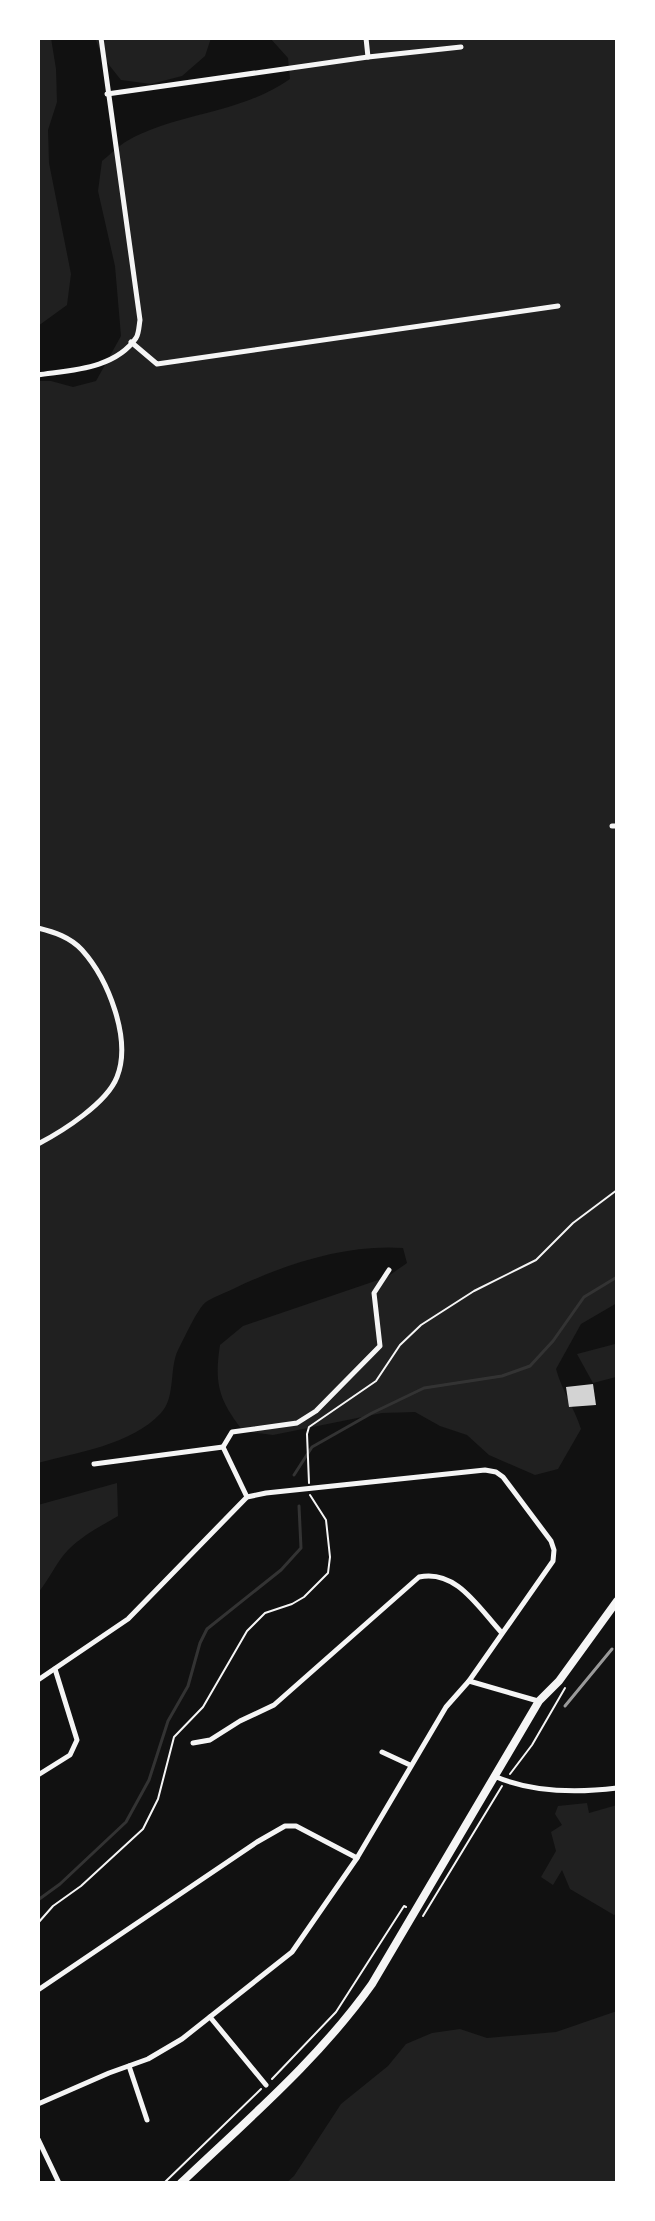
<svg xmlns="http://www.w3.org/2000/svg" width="655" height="2221" font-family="Figtree,sans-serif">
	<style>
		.green { fill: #202020 }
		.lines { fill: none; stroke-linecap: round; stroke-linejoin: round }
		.stream { stroke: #333; stroke-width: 3 }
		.building { fill: #d3d3d3 }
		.path { stroke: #f5f5f5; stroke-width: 2 }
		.minor { stroke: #f5f5f5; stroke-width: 5 }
		.primary { stroke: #f5f5f5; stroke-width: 8 }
		.rail { stroke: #9a9a9a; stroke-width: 3 }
	</style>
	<rect width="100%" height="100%" fill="#111"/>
	<!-- green -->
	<g class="green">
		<path d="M38 38H51L56 69 57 102 48 130 49 163 71 274 67 305 38 326Z"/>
		<path d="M95 38H211L205 56 182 76 151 84 121 80 102 56Z"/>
		<path d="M270 38H617V1303L581 1324 556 1369C562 1391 574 1407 581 1429L558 1469 535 1475 489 1455 467 1435 440 1426 415 1412 382 1413 273 1435 243 1431C219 1400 214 1384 220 1345L243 1326 387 1277 407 1263 403 1248C346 1244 285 1264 233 1289 225 1293 213 1297 206 1302 197 1309 184 1339 178 1350 169 1368 176 1397 161 1413 131 1445 78 1452 38 1463V381H51L73 387 96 381 121 336 115 266 98 191 102 161C110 155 118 146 127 141 178 112 238 115 290 79L288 58Z"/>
		<path d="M615 1344 616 1377 593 1383 577 1354Z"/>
		<path d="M117 1483 118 1516C101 1526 83 1535 68 1550 57 1561 49 1580 38 1593V1505Z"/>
		<path d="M587 1803 589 1813 617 1805V1913L614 1915 570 1889 562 1870 553 1885 541 1877 556 1851 551 1832 562 1825 555 1814 558 1806Z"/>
		<path d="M617 2011V2183H286L294 2176 341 2104 388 2066 406 2044 432 2033 460 2029 487 2038 556 2032Z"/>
	</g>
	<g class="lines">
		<!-- stream -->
		<g class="stream">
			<path d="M294 1475 312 1447 372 1413 424 1388 502 1376 530 1366 553 1341 584 1297 617 1277"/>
			<path d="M38 1900 60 1884 126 1822 149 1780 168 1721 188 1686 200 1643 207 1629 281 1570 301 1548 299 1506"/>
		</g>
	</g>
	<!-- building -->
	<path class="building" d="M593 1384 596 1405 569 1407 566 1387Z"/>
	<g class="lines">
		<!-- path -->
		<g class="path">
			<path d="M309 1483 307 1434 309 1427 376 1381 400 1345 421 1325 474 1291 536 1260 573 1223 617 1190"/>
			<path d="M510 1774 532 1745 565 1688"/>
			<path d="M423 1916 502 1786"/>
			<path d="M38 1923 53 1906 81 1886 143 1829 158 1799 174 1737 203 1707 247 1631 265 1613 292 1604 304 1597 328 1573 330 1557 326 1520 310 1495"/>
			<path d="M272 2079 336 2012 404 1906 406 1907"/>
			<path d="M164 2183 261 2089"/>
		</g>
		<!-- minor -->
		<g class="minor">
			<path d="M366 38 368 57"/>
			<path d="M107 94 368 57 461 47"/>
			<path d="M131 342 157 364 558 306"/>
			<path d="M38 375C71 370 115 369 136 338 139 334 139 325 140 320L101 38"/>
			<path d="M612 826H617"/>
			<path d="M38 928C54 932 70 937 82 950 108 979 132 1039 117 1077 107 1103 63 1131 38 1144"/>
			<path d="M94 1464 223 1447"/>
			<path d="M247 1497 223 1447 232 1432 297 1423 316 1411 380 1346 374 1293 389 1270"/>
			<path d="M38 1680 128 1619 247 1497 266 1493 485 1470 496 1472 503 1477 551 1541 554 1550 553 1561 469 1681 446 1707 357 1858 292 1952 182 2039 148 2059 109 2073 38 2104"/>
			<path d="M469 1681 538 1701"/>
			<path d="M193 1743 210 1740 240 1721 274 1705 419 1577C456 1569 478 1607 501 1632"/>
			<path d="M382 1752 410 1765"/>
			<path d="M38 1775 70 1755 77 1740 55 1669"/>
			<path d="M494 1776C531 1792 577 1793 617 1788"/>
			<path d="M38 1990 257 1842 285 1826H296L357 1858"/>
			<path d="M210 2017 266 2085"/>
			<path d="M129 2066 147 2120"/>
			<path d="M38 2139 59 2183"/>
		</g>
		<!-- primary -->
		<path class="primary" d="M181 2183C247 2120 319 2059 372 1984L539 1701 559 1681 617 1601"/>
		<!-- rail -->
		<path class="rail" d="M565 1706 612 1649"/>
	</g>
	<!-- border -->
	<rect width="655" height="2221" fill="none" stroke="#ffffff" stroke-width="80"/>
</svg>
